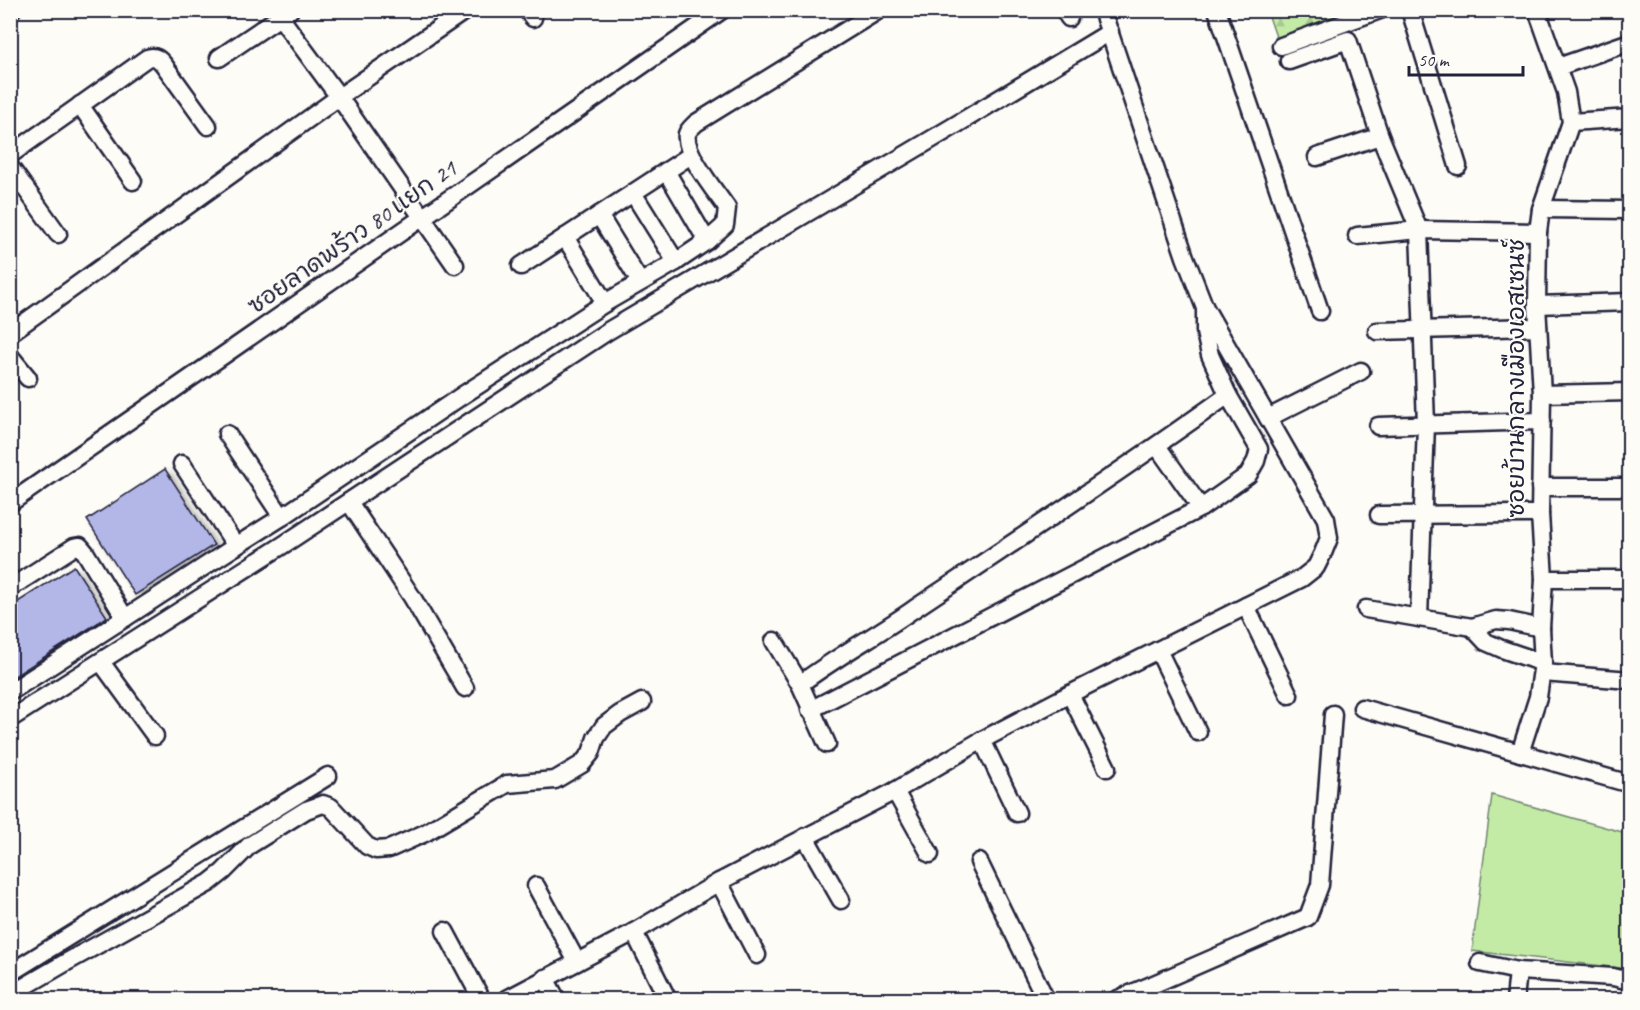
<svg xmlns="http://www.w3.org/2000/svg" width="1640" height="1010" font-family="Caveat,'Playpen Sans Thai',sans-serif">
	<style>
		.green { fill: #c3eba6; stroke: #728670; stroke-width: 1.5 }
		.forest { fill: url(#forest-firs); stroke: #728670; stroke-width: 1.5 }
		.building { fill: #b3b7e8; stroke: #22223b; stroke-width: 1.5; filter: url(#shadow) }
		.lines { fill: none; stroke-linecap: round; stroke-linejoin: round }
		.minor-casing { stroke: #22223b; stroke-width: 21 }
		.minor { stroke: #fdfcf7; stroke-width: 16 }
		.labels { text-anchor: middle; stroke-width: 4.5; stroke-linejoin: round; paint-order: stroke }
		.street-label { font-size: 24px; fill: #22223b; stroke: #fdfcf7 }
	</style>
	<defs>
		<pattern id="forest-firs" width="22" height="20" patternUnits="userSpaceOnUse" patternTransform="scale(1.5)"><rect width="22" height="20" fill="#c3eba6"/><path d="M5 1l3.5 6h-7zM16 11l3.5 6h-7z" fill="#a7c990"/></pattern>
		<filter id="shadow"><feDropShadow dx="6" dy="4" stdDeviation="3" flood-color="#0004"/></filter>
	</defs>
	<rect width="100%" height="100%" fill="#fdfcf7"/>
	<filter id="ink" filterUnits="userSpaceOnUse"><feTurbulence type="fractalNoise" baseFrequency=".0167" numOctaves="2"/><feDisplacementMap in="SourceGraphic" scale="12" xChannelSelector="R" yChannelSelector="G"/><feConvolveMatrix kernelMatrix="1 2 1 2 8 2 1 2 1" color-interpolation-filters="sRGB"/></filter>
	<g filter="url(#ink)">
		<!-- green -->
		<path class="green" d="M1492 795 1629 834V969L1472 951Z"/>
		<!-- forest -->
		<path class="forest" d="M1267 11H1353L1357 23 1281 51Z"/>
		<!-- building -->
		<g class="building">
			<path d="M165 469 214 545 135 595 87 520Z"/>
			<path d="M74 566 107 617 10 679V607Z"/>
		</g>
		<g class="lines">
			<defs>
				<g id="minor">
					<path d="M527 10 533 18"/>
					<path d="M1064 10 1069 18"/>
					<path d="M1217 10 1320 311"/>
					<path d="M1410 10 1458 166"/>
					<path d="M10 12 12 10"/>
					<path d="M280 17 339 97 455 265"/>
					<path d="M1281 46 1380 10"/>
					<path d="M219 58 290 10"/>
					<path d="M1289 61 1348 40 1380 136 1419 230 1426 424 1419 618"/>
					<path d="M1558 67 1630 42"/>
					<path d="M80 105 133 181"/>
					<path d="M1571 122 1630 118"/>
					<path d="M10 155 147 58C155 55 159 59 164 65L208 126"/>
					<path d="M1317 157 1380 136"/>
					<path d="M10 167 58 234"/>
					<path d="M666 171 707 241"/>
					<path d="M633 193 676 262"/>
					<path d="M1541 209 1630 210"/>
					<path d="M599 215 640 282"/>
					<path d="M1357 236 1419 230 1538 232"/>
					<path d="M565 237 605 303"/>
					<path d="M521 266 691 155"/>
					<path d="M1537 305 1630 302"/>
					<path d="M1377 331 1538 327"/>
					<path d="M10 333 339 97 466 10"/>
					<path d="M10 356 28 378"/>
					<path d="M1542 394 1630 392"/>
					<path d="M1268 418 1361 371"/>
					<path d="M1378 426 1542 421"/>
					<path d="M227 434 282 517 236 546"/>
					<path d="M1157 446 1201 508"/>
					<path d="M1540 487H1630"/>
					<path d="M349 502 412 597 465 688"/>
					<path d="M10 503 722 10"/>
					<path d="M1379 515 1540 514"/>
					<path d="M282 517 463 395 605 303 676 262 707 241 725 225 727 208C716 192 683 152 687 134 688 130 692 127 696 123L879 10"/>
					<path d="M1544 579H1630"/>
					<path d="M10 588 74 547 80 546 85 552 125 618 236 546 182 464"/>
					<path d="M1246 606 1289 695"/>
					<path d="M1366 609 1472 627 1496 620 1509 621 1541 628"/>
					<path d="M1472 627 1486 642 1502 649 1543 663"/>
					<path d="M774 641 800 684"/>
					<path d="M1158 650 1198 732"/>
					<path d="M101 662 155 736"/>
					<path d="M1543 673 1630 680"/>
					<path d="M10 692 125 618"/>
					<path d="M1070 694 1107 768"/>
					<path d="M1362 708 1630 784"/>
					<path d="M810 710 1201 508 1248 475 1256 461 1259 449 1228 395 1210 355 1205 332V310"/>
					<path d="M10 719 283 545 608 331 949 129 1110 32"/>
					<path d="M982 740 1017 813"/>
					<path d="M827 744 800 684C836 657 877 635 914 609 1019 539 1125 469 1228 395"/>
					<path d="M1520 753 1538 697 1543 663 1541 628 1544 579 1540 514 1542 394 1537 305 1538 232 1541 209 1571 122 1566 92 1537 10"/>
					<path d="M895 791 930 854"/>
					<path d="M805 837 841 900"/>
					<path d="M979 862 1046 1000"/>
					<path d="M719 882 757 955"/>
					<path d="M536 886 577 962"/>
					<path d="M445 931 482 1000"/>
					<path d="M634 932 668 1000"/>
					<path d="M1480 963 1518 971 1613 977 1630 981"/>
					<path d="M10 973 328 776"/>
					<path d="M545 978 557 1000"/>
					<path d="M10 995 65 963 209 883 223 872 250 845 306 810 323 804 331 807 367 846 376 850 389 849 425 833 507 784 555 780 582 764 591 753 596 738 604 726 620 714 642 702"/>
					<path d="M505 1000 634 932 719 882 895 791 982 740 1070 694 1302 578 1316 567 1323 553 1329 538 1326 519 1205 308 1185 257 1102 10"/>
					<path d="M1116 1000 1147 987 1308 917 1320 885 1333 714"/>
					<path d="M1515 1000 1518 971"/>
				</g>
			</defs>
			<!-- minor casing -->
			<use href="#minor" class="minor-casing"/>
			<!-- minor -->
			<use href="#minor" class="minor"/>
		</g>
	</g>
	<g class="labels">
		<!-- street labels -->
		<g class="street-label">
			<text transform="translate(352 237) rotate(-35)" y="8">ซอยลาดพร้าว 80 แยก 21</text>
			<text transform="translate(1516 378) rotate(-90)" y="8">ซอยบ้านกลางเมืองเอสเซนซ์</text>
		</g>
	</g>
	<!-- margin -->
	<rect width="1640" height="1010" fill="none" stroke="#fdfcf7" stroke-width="36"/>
	<rect x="18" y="18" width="1604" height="974" fill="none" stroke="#22223b" stroke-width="2" filter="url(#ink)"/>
	<!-- scale -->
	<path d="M1409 66v9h114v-9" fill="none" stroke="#22223b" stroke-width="3"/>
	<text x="1418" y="66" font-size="18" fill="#22223b" stroke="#fdfcf7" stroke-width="4.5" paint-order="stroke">50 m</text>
</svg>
